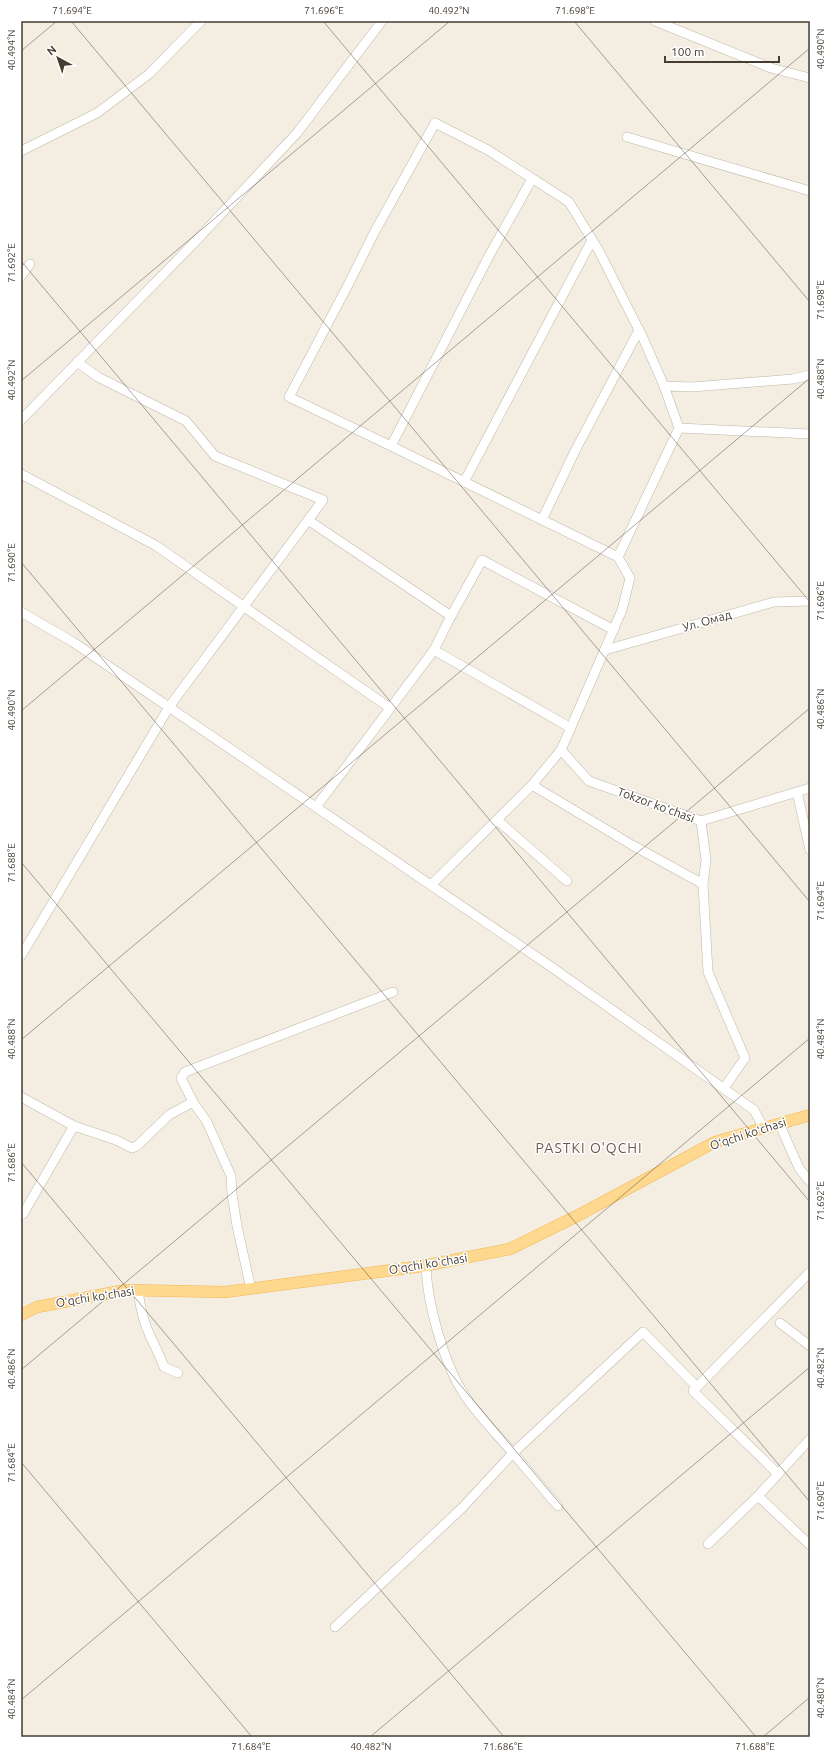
<svg xmlns="http://www.w3.org/2000/svg" width="831" height="1758" font-family="Ubuntu,sans-serif">
	<style>
		.lines { fill: none; stroke-linecap: round; stroke-linejoin: round }
		.minor-casing { stroke: #c2b7a7; stroke-width: 10 }
		.major-casing { stroke: #f1b852; stroke-width: 12 }
		.minor { stroke: #fff; stroke-width: 9 }
		.major { stroke: #ffd88f; stroke-width: 11 }
		.ticks { fill: none; stroke: #453c32; stroke-width: 1; stroke-opacity: 0.45 }
		.labels { text-anchor: middle; stroke-width: 3; stroke-linejoin: round; paint-order: stroke }
		.street-label { font-size: 12px; fill: #453c32; stroke: #fff }
		.quarter-label { font-size: 14px; letter-spacing: 1px; fill: #695a48; stroke: #fff }
		.neatline { fill: none; stroke: #453c32; stroke-width: 1.5 }
		.ticks-label { font-size: 10px; text-anchor: middle; fill: #453c32 }
	</style>
	<rect width="100%" height="100%" fill="#f3ede2"/>
	<g class="lines">
		<defs>
			<g id="minor">
				<path d="M655 21 771 68 810 78"/>
				<path d="M627 137 810 191"/>
				<path d="M21 151 97 113 149 74 201 21"/>
				<path d="M532 179 489 256 391 446 289 397 348 285 374 233 435 123 488 150 569 202 599 251 643 338 664 386"/>
				<path d="M21 276 30 264"/>
				<path d="M21 420 193 244 297 133 382 21"/>
				<path d="M679 428 810 434"/>
				<path d="M391 446 618 557"/>
				<path d="M21 474 155 545 390 708"/>
				<path d="M464 482 592 240"/>
				<path d="M308 520 451 616"/>
				<path d="M542 520 575 451 639 330"/>
				<path d="M21 612 73 642 550 966 754 1110 763 1127"/>
				<path d="M434 650 451 616 482 560 614 630"/>
				<path d="M605 650 774 602 810 601"/>
				<path d="M561 750 589 781 701 821 810 788"/>
				<path d="M532 785 632 845 703 884 706 860 701 821"/>
				<path d="M797 792 810 850"/>
				<path d="M316 807 434 650 571 728"/>
				<path d="M497 820 567 881"/>
				<path d="M703 884 708 972 745 1058 724 1088"/>
				<path d="M431 885 532 785 561 750 622 610 630 578 618 557 679 428 664 386 692 387 793 379 810 375"/>
				<path d="M21 956 169 707 323 500 215 456 186 421 98 377 77 362"/>
				<path d="M21 1097 74 1126 116 1140 132 1148 137 1146 169 1115 193 1102 207 1122 231 1176 232 1194 237 1226 251 1289"/>
				<path d="M193 1102 181 1078 185 1072 393 992"/>
				<path d="M779 1123 799 1168 810 1182"/>
				<path d="M21 1213 23 1214 74 1126"/>
				<path d="M426 1266C427 1302 443 1360 462 1391 476 1414 496 1433 513 1453L643 1332 697 1387"/>
				<path d="M138 1290C140 1307 144 1324 151 1338 156 1348 160 1356 164 1367L178 1373"/>
				<path d="M780 1323 810 1346"/>
				<path d="M778 1474 693 1391 810 1272"/>
				<path d="M758 1496 810 1545"/>
				<path d="M708 1544 758 1496 810 1439"/>
				<path d="M335 1627 462 1508 513 1453 558 1506"/>
			</g>
			<path id="major" d="M21 1315 37 1307 126 1290 225 1292 423 1266 510 1249 577 1216 715 1142 810 1115"/>
		</defs>
		<!-- minor casing -->
		<use href="#minor" class="minor-casing"/>
		<!-- major casing -->
		<use href="#major" class="major-casing"/>
		<!-- minor -->
		<use href="#minor" class="minor"/>
		<!-- major -->
		<use href="#major" class="major"/>
	</g>
	<!-- ticks -->
	<path class="ticks" d="M71 21 810 902M323 21 810 602M574 21 810 302M21 51 57 21M21 261 810 1202M21 381 450 21M21 562 810 1502M21 711 810 48M21 862 756 1737M21 1040 810 378M21 1162 504 1737M21 1370 810 708M21 1462 252 1737M21 1700 810 1038M370 1737 810 1367M763 1737 810 1697"/>
	<g class="labels">
		<!-- street labels -->
		<g class="street-label">
			<text transform="translate(707 621) rotate(-16)" y="4">Ул. Омад</text>
			<text transform="translate(656 805) rotate(20)" y="4">Tokzor koʻchasi</text>
			<text transform="translate(748 1134) rotate(-18)" y="4">Oʻqchi koʻchasi</text>
			<text transform="translate(428 1264) rotate(-9)" y="4">Oʻqchi koʻchasi</text>
			<text transform="translate(95 1297) rotate(-9)" y="4">Oʻqchi koʻchasi</text>
		</g>
		<!-- quarter labels -->
		<g class="quarter-label">
			<text x="589" y="1153">PASTKI O'QCHI</text>
		</g>
	</g>
	<!-- border -->
	<rect width="831" height="1758" fill="none" stroke="#ffffff" stroke-width="44"/>
	<!-- north arrow -->
	<g transform="translate(58 58) rotate(320)" stroke="#ffffff" stroke-width="3" paint-order="stroke">
	<path d="M0-3L7 15L0 10L-7 15Z" fill="#453c32"/>
	<text y="-6" font-size="11" font-weight="bold" text-anchor="middle" fill="#453c32">N</text>
	</g>
	<!-- scale -->
	<path d="M665 56v6h114v-6" fill="none" stroke="#453c32" stroke-width="2"/>
	<text x="671" y="56" font-size="12" fill="#453c32" stroke="#ffffff" stroke-width="3" paint-order="stroke">100 m</text>
	<rect x="22" y="22" width="787" height="1714" class="neatline"/>
	<g class="ticks-label">
		<text x="72" y="14">71.694°E</text>
		<text x="324" y="14">71.696°E</text>
		<text x="449" y="14">40.492°N</text>
		<text x="575" y="14">71.698°E</text>
		<text transform="translate(820 49) rotate(-90)" y="4">40.490°N</text>
		<text transform="translate(11 50) rotate(-90)" y="4">40.494°N</text>
		<text transform="translate(11 263) rotate(-90)" y="4">71.692°E</text>
		<text transform="translate(820 300) rotate(-90)" y="4">71.698°E</text>
		<text transform="translate(820 379) rotate(-90)" y="4">40.488°N</text>
		<text transform="translate(11 380) rotate(-90)" y="4">40.492°N</text>
		<text transform="translate(11 563) rotate(-90)" y="4">71.690°E</text>
		<text transform="translate(820 601) rotate(-90)" y="4">71.696°E</text>
		<text transform="translate(820 709) rotate(-90)" y="4">40.486°N</text>
		<text transform="translate(11 710) rotate(-90)" y="4">40.490°N</text>
		<text transform="translate(11 863) rotate(-90)" y="4">71.688°E</text>
		<text transform="translate(820 901) rotate(-90)" y="4">71.694°E</text>
		<text transform="translate(820 1039) rotate(-90)" y="4">40.484°N</text>
		<text transform="translate(11 1039) rotate(-90)" y="4">40.488°N</text>
		<text transform="translate(11 1163) rotate(-90)" y="4">71.686°E</text>
		<text transform="translate(820 1201) rotate(-90)" y="4">71.692°E</text>
		<text transform="translate(820 1368) rotate(-90)" y="4">40.482°N</text>
		<text transform="translate(11 1369) rotate(-90)" y="4">40.486°N</text>
		<text transform="translate(11 1463) rotate(-90)" y="4">71.684°E</text>
		<text transform="translate(820 1501) rotate(-90)" y="4">71.690°E</text>
		<text transform="translate(820 1698) rotate(-90)" y="4">40.480°N</text>
		<text transform="translate(11 1699) rotate(-90)" y="4">40.484°N</text>
		<text x="251" y="1750">71.684°E</text>
		<text x="371" y="1750">40.482°N</text>
		<text x="503" y="1750">71.686°E</text>
		<text x="755" y="1750">71.688°E</text>
	</g>
</svg>
